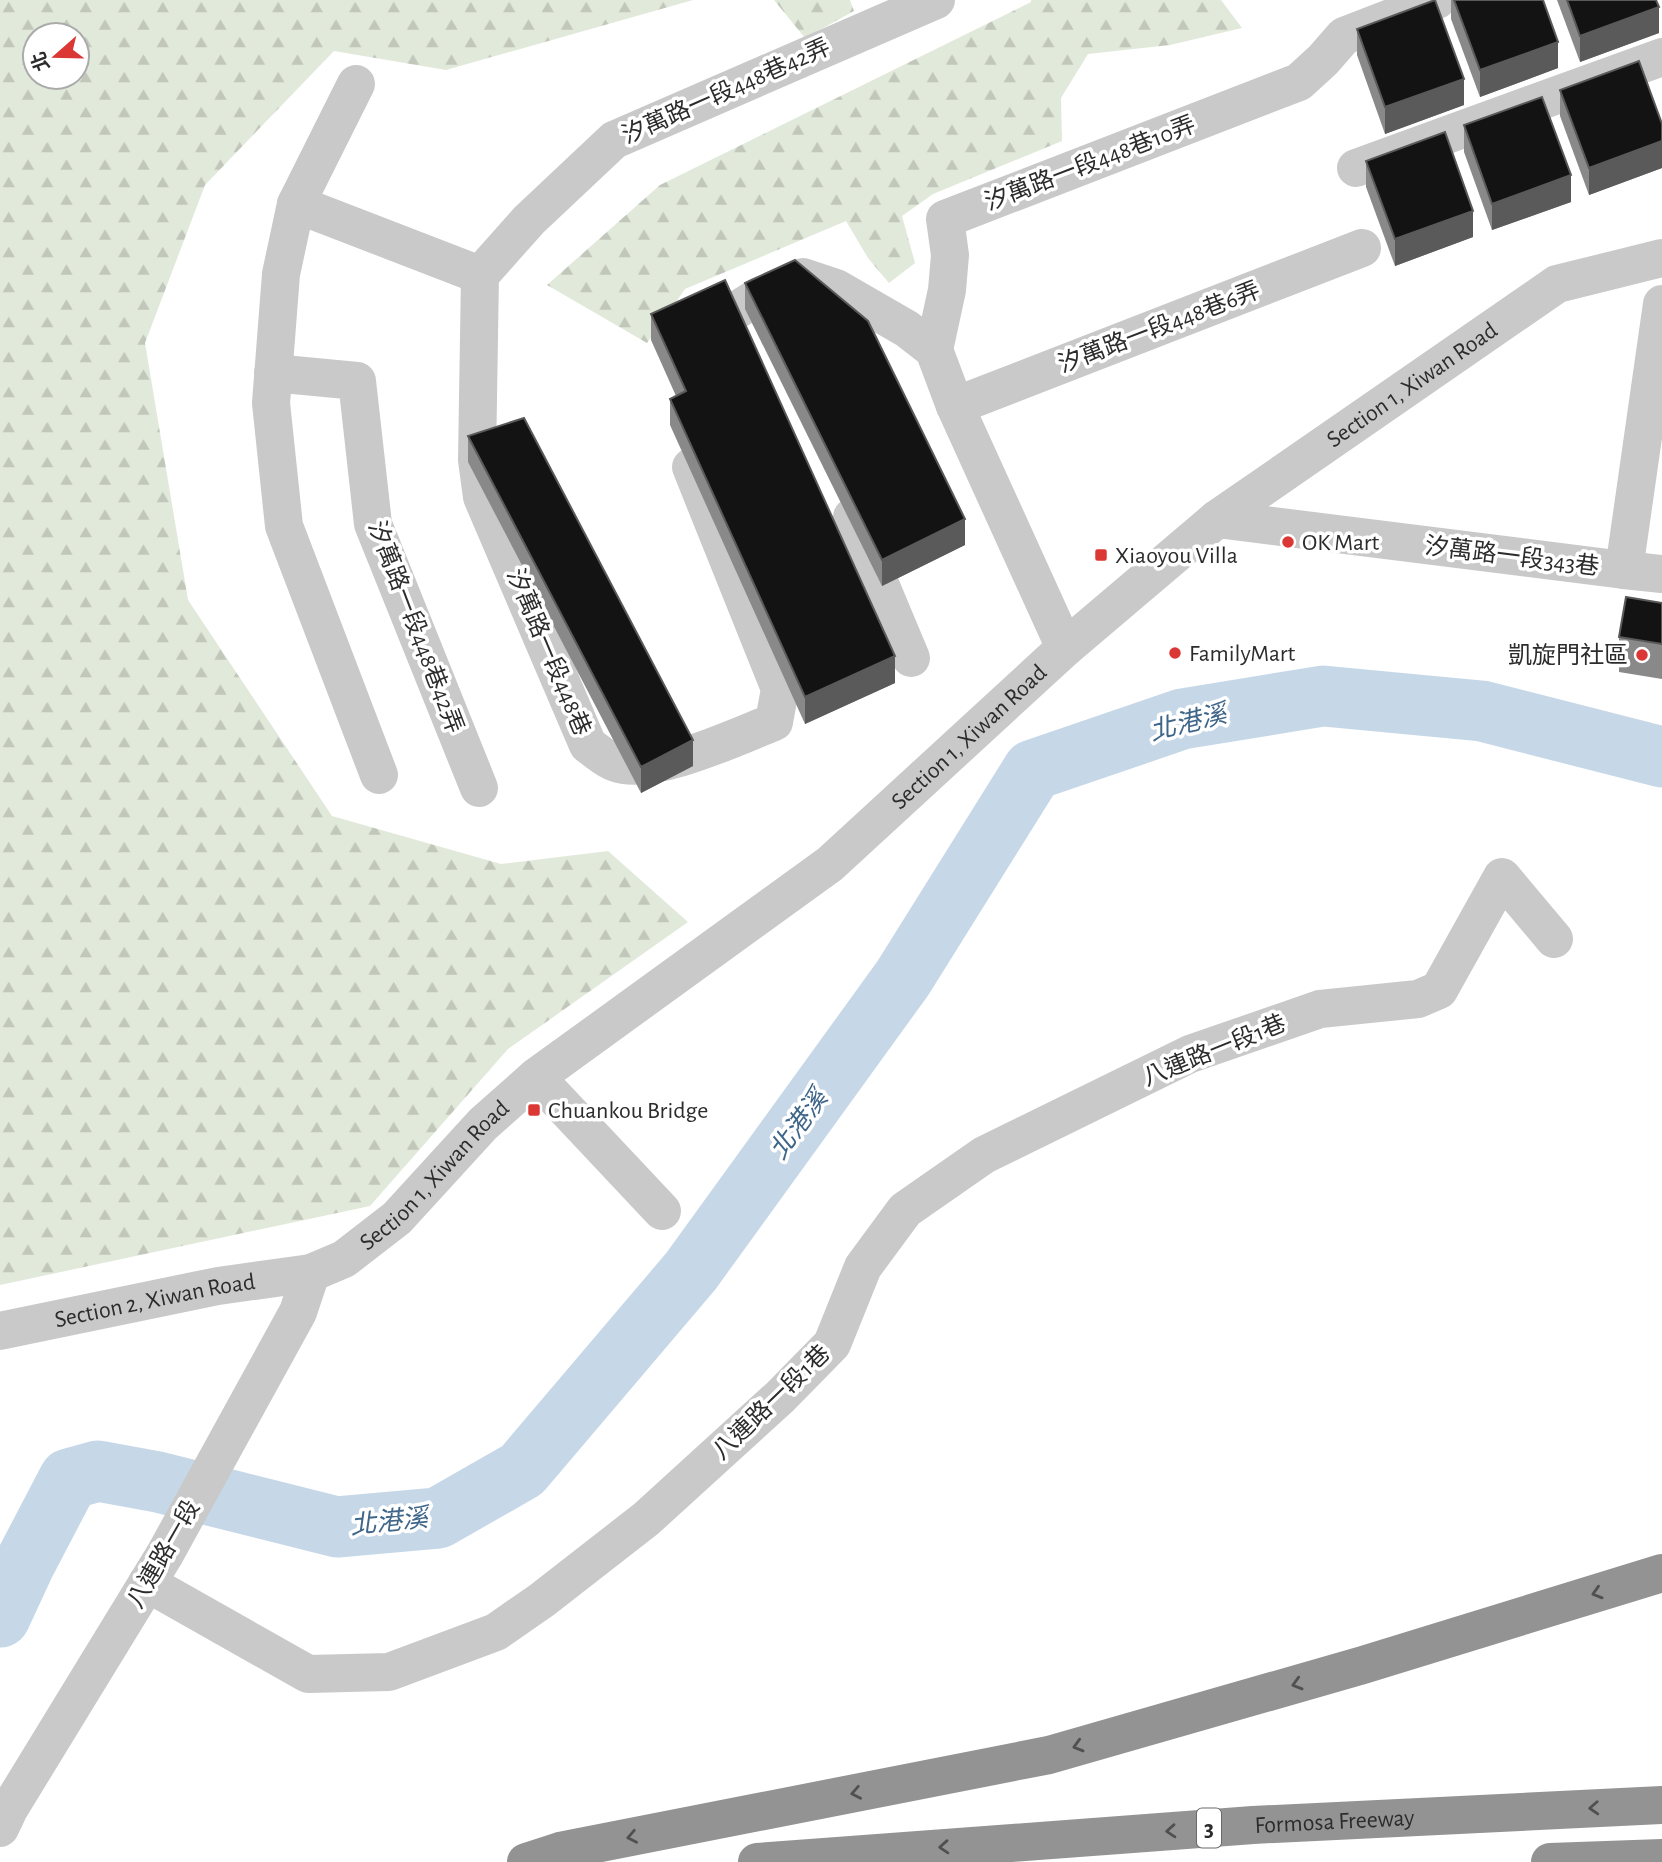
<svg xmlns="http://www.w3.org/2000/svg" width="1662" height="1862" font-family="'Alegreya Sans','Noto Sans TC',sans-serif">
	<style>
		.forest { fill: url(#forest-firs); fill-rule: evenodd }
		.lines { fill: none; stroke-linecap: round; stroke-linejoin: round }
		.river { stroke: #c6d8e8; stroke-width: 61 }
		.minor { stroke: #c9c9c9; stroke-width: 38 }
		.highway { stroke: #939393; stroke-width: 38 }
		.wall { fill: #898989 }
		.shaded-wall { fill: #5a5a5a }
		.building { fill: #131313; stroke: #5a5a5a; stroke-width: 2 }
		.oneway { stroke: #505050 }
		.poi-dot { fill: #db3735; stroke: #fff; stroke-width: 2.5 }
		.labels { text-anchor: middle; stroke-width: 7; stroke-linejoin: round; paint-order: stroke }
		.shield { fill: #fff; stroke: #6b6b6b; stroke-width: 2 }
		.shield-label { font-size: 23px; font-weight: bold; fill: #2c2c2c }
		.street-label { font-size: 24px; fill: #2c2c2c; stroke: #fff }
		.poi-label { font-size: 24px; fill: #2c2c2c; stroke: #fff; text-anchor: start }
		.water-label { font-size: 26px; font-style: italic; fill: #3f6689; stroke: #fff }
	</style>
	<defs>
		<pattern id="forest-firs" width="22" height="20" patternUnits="userSpaceOnUse" patternTransform="scale(1.75)"><rect width="22" height="20" fill="#e1e9da"/><path d="M5 1l3.5 6h-7zM16 11l3.5 6h-7z" fill="#c1c8bb"/></pattern>
	</defs>
	<rect width="100%" height="100%" fill="#fff"/>
	<!-- forest -->
	<g class="forest">
		<path d="M0 0H693L446 70 334 51 205 185 145 343 188 600 332 816 501 864 608 851 688 922 508 1049 370 1206 0 1285ZM35 35H77V77H35Z"/>
		<path d="M774 0H850L854 11 805 38Z"/>
		<path d="M1031 0H1221L1242 28 1170 45 1088 54 1061 98 1062 141 933 194 902 216 915 263 889 283 868 258 846 221 685 289 647 343 547 285 660 185 1031 2Z"/>
	</g>
	<g class="lines">
		<!-- river -->
		<path class="river" d="M0 1617 25 1563 69 1479 98 1471 158 1482 337 1527 438 1518 522 1470 691 1271 903 978 1033 770 1182 719 1323 696 1482 711 1662 757"/>
		<!-- minor -->
		<g class="minor">
			<path d="M1356 168 1662 57"/>
			<path d="M296 204 356 84"/>
			<path d="M480 275 529 220 614 140 936 0"/>
			<path d="M698 344 707 329 759 296 803 277 836 288 907 329 934 350 955 406 1065 648"/>
			<path d="M934 350 947 290 950 255 945 219 1299 82 1323 60 1344 36 1437 0"/>
			<path d="M273 373 357 381 373 524 479 788"/>
			<path d="M955 406 1362 248"/>
			<path d="M852 517 911 658"/>
			<path d="M1217 519 1624 570 1662 304"/>
			<path d="M1624 570 1662 574"/>
			<path d="M379 775 284 526 271 403 281 274 296 204 480 275 477 460 482 497 588 745C597 751 606 760 616 763 652 777 738 736 774 722L780 689 691 467"/>
			<path d="M536 1077 662 1211"/>
			<path id="s1" d="M0 1331 218 1286 311 1273 344 1259 397 1218 483 1124 536 1077 830 864 1065 648 1217 519 1557 284 1662 258"/>
			<path d="M147 1583 308 1674 389 1672 496 1632 542 1600 646 1519 780 1397 832 1344 863 1267 905 1210 984 1155 1190 1054 1320 1009 1418 999 1439 990 1502 877 1554 939"/>
			<path d="M0 1828 9 1809 165 1554 298 1312 311 1273"/>
		</g>
		<!-- highway -->
		<g class="highway">
			<path d="M526 1862 560 1851 1049 1755 1363 1665 1662 1573"/>
			<path id="s2" d="M757 1862 1253 1825 1662 1805"/>
			<path d="M1550 1862 1662 1858"/>
		</g>
	</g>
	<!-- wall -->
	<g class="wall">
		<path d="M1451 0H1543L1558 68 1480 97 1451 19Z"/>
		<path d="M1557 0H1656L1659 33 1580 62Z"/>
		<path d="M1357 29 1464 105 1385 134 1357 55Z"/>
		<path d="M1560 90 1662 124V168L1589 195 1560 116Z"/>
		<path d="M1464 125 1571 202 1492 230 1464 152Z"/>
		<path d="M1366 161 1473 237 1395 266 1366 187Z"/>
		<path d="M745 283 965 545 882 586 745 309Z"/>
		<path d="M651 314 895 683 805 724 670 425V399L676 396 651 340Z"/>
		<path d="M468 436 693 766 641 793 468 462Z"/>
		<path d="M1662 603V679L1619 672V637Z"/>
	</g>
	<!-- shaded-wall -->
	<g class="shaded-wall">
		<path d="M1659 7V33L1580 62V36Z"/>
		<path d="M1558 42V68L1480 97V70Z"/>
		<path d="M1464 79V105L1385 134V107Z"/>
		<path d="M1662 141V168L1589 195V168Z"/>
		<path d="M1571 175V202L1492 230V204Z"/>
		<path d="M1473 211V237L1395 266V239Z"/>
		<path d="M965 519V545L882 586V560Z"/>
		<path d="M895 656V683L805 724V697Z"/>
		<path d="M693 740V766L641 793V767Z"/>
	</g>
	<!-- building -->
	<g class="building">
		<path d="M1435 0 1464 79 1385 107 1357 29Z"/>
		<path d="M1454 0H1543L1558 42 1480 70Z"/>
		<path d="M1567 0H1656L1659 7 1580 36Z"/>
		<path d="M1639 61 1662 124V141L1589 168 1560 90Z"/>
		<path d="M1542 97 1571 175 1492 204 1464 125Z"/>
		<path d="M1445 132 1473 211 1395 239 1366 161Z"/>
		<path d="M795 260 868 321 965 519 882 560 745 283Z"/>
		<path d="M725 280 895 656 805 697 670 399 686 391 651 314Z"/>
		<path d="M524 418 693 740 641 767 468 436Z"/>
		<path d="M1626 597 1662 603V644L1619 637Z"/>
	</g>
	<!-- one-way arrows -->
	<defs><path id="oneway-chevron" d="M-2-3.5L2.5 0L-2 3.5" fill="none" stroke-width="1.6" stroke-linecap="round" stroke-linejoin="round" transform="scale(1.75)"/></defs>
	<g class="oneway">
		<use href="#oneway-chevron" transform="translate(1597 1593) rotate(163)"/>
		<use href="#oneway-chevron" transform="translate(1297 1684) rotate(164)"/>
		<use href="#oneway-chevron" transform="translate(1078 1746) rotate(164)"/>
		<use href="#oneway-chevron" transform="translate(856 1793) rotate(169)"/>
		<use href="#oneway-chevron" transform="translate(1594 1808) rotate(177)"/>
		<use href="#oneway-chevron" transform="translate(1171 1831) rotate(176)"/>
		<use href="#oneway-chevron" transform="translate(632 1837) rotate(169)"/>
		<use href="#oneway-chevron" transform="translate(944 1847) rotate(176)"/>
	</g>
	<!-- markers -->
	<g class="poi-dot">
		<circle cx="1288" cy="542" r="7"/>
		<rect x="1094" y="548" width="14" height="14" rx="3.5"/>
		<circle cx="1175" cy="653" r="7"/>
		<circle cx="1642" cy="655" r="7"/>
		<rect x="527" y="1103" width="14" height="14" rx="3.5"/>
	</g>
	<g class="labels">
		<!-- shield labels -->
		<rect class="shield" x="1197" y="1808.5" width="24" height="39" rx="5"/>
		<g class="shield-label">
			<text x="1209" y="1836">3</text>
		</g>
		<!-- street labels -->
		<g class="street-label">
			<text transform="translate(726 91) rotate(-24)" y="8">汐萬路一段448巷42弄</text>
			<text transform="translate(1090 163) rotate(-21)" y="8">汐萬路一段448巷10弄</text>
			<text transform="translate(1159 327) rotate(-21)" y="8">汐萬路一段448巷6弄</text>
			<text dy="8" stroke="none"><textPath href="#s1" startOffset="1736">Section 1, Xiwan Road</textPath></text>
			<text transform="translate(1512 556) rotate(7)" y="8">汐萬路一段343巷</text>
			<text transform="translate(416 627) rotate(69)" y="8">汐萬路一段448巷42弄</text>
			<text transform="translate(549 652) rotate(67)" y="8">汐萬路一段448巷</text>
			<text dy="8" stroke="none"><textPath href="#s1" startOffset="1169">Section 1, Xiwan Road</textPath></text>
			<text transform="translate(1214 1050) rotate(-22)" y="8">八連路一段1巷</text>
			<text dy="8" stroke="none"><textPath href="#s1" startOffset="476">Section 1, Xiwan Road</textPath></text>
			<text dy="8" stroke="none"><textPath href="#s1" startOffset="158">Section 2, Xiwan Road</textPath></text>
			<text transform="translate(771 1402) rotate(-44)" y="8">八連路一段1巷</text>
			<text transform="translate(163 1554) rotate(-60)" y="8">八連路一段</text>
			<text dy="8" stroke="none"><textPath href="#s2" startOffset="579">Formosa Freeway</textPath></text>
		</g>
		<!-- poi labels -->
		<g class="poi-label">
			<text x="1302" y="550">OK Mart</text>
			<text x="1115" y="563">Xiaoyou Villa</text>
			<text x="1189" y="661">FamilyMart</text>
			<text x="1628" y="663" text-anchor="end">凱旋門社區</text>
			<text x="548" y="1118">Chuankou Bridge</text>
		</g>
		<!-- water labels -->
		<g class="water-label">
			<text transform="translate(1188 722) rotate(-14)" y="9">北港溪</text>
			<text transform="translate(798 1124) rotate(-54)" y="9">北港溪</text>
			<text transform="translate(389 1521) rotate(-6)" y="9">北港溪</text>
		</g>
	</g>
	<!-- north arrow -->
	<g transform="translate(56 56) rotate(250)"><circle r="33" fill="#ffffff" stroke="#ababab" stroke-width="2"/>
	<path d="M0-5L12 26L0 18L-12 26Z" fill="#db3735"/>
	<text y="-10" font-size="19" font-weight="bold" text-anchor="middle" fill="#2c2c2c">北</text>
	</g>
</svg>
